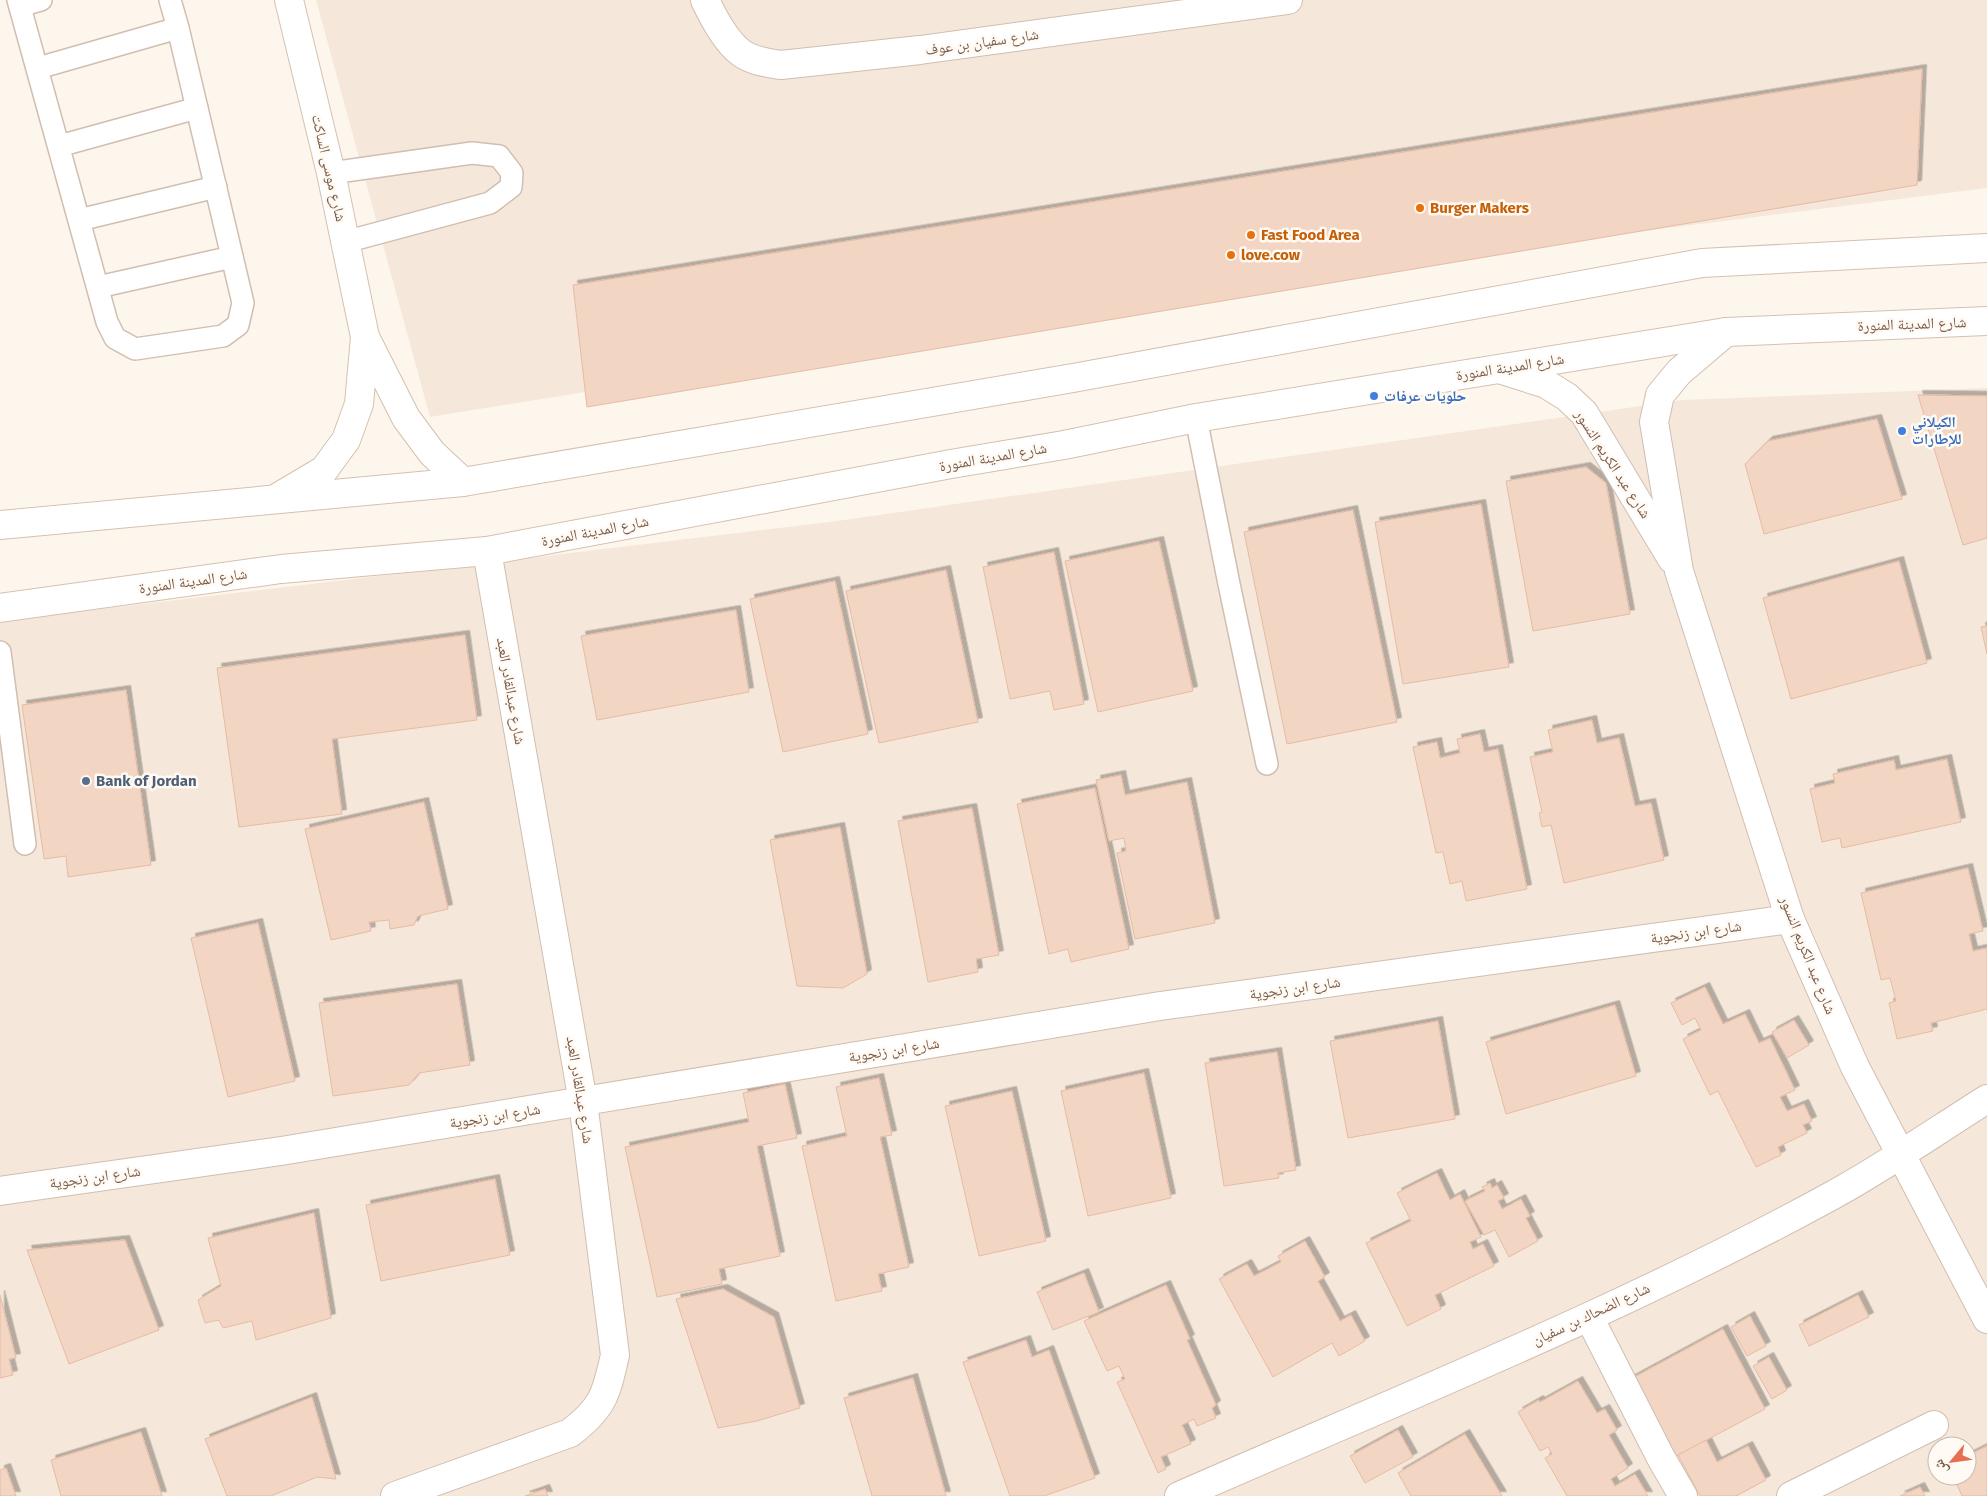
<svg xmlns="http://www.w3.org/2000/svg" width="1987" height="1496" font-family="'Fira Sans','Noto Naskh Arabic',sans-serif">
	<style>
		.residential { fill: #f5e8da; fill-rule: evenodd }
		.building { fill: #f3d5c3; stroke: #e6bba3; filter: url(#shadow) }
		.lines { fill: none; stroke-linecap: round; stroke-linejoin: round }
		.lane-casing { stroke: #d1beb0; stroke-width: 24 }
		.street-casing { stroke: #d1beb0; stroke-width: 30 }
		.secondary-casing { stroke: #d6c0b0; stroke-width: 30 }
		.lane { stroke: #fff; stroke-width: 21 }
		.street { stroke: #fff; stroke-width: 28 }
		.secondary { stroke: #fff; stroke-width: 28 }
		.food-dot { fill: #e8710a; stroke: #fffaf3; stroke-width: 2 }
		.shop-dot { fill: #3f7fe0; stroke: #fffaf3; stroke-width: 2 }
		.service-dot { fill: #5c6f8a; stroke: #fffaf3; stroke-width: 2 }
		.labels { text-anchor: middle; stroke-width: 5; stroke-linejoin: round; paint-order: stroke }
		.street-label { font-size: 15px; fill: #7a5c4d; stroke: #fffaf3 }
		.food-label { font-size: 15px; font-weight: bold; fill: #c56008; stroke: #fffaf3; text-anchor: start }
		.shop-label { font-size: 15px; font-weight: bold; fill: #366cbe; stroke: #fffaf3; text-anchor: start }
		.service-label { font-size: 15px; font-weight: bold; fill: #4e5e75; stroke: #fffaf3; text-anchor: start }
	</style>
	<defs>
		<filter id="shadow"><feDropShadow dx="4.5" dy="-4.5" stdDeviation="0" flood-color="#0004"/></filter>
	</defs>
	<rect width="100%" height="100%" fill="#fdf6ec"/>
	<!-- residential -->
	<g class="residential">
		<path d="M316 0H1987V188L1365 266 430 417Z"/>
		<path d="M1987 388V1496H0V621L830 522 1683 400ZM1937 1446H1967V1476H1937Z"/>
	</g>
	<!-- building -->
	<g class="building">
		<path d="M1922 69 1917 185 587 407 573 285Z"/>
		<path d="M1918 395 1987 396V538L1963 545Z"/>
		<path d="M1877 419 1902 499 1764 534 1745 464 1768 441Z"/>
		<path d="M1586 467 1606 483 1630 614 1533 631 1506 481Z"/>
		<path d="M1481 504 1509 667 1403 684 1375 522Z"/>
		<path d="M1353 510 1397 722 1287 744 1244 532Z"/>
		<path d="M1159 541 1193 691 1098 712 1065 561Z"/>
		<path d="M1054 552 1084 704 1054 710 1050 691 1010 699 983 567Z"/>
		<path d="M1899 561 1927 663 1791 699 1763 598Z"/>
		<path d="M946 570 978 722 879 743 846 591Z"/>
		<path d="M835 581 868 734 783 752 750 599Z"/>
		<path d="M736 610 749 692 597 720 581 636Z"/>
		<path d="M1987 626V654L1981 627Z"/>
		<path d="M465 635 477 720 332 739 342 814 239 827 217 668Z"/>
		<path d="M126 690 151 865 68 877 66 856 44 859 22 705Z"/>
		<path d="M1592 720 1597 743 1619 738 1635 806 1651 803 1664 860 1564 883 1551 825 1542 827 1539 813 1542 812 1530 757 1553 752 1548 730Z"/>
		<path d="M1480 734 1484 752 1498 749 1527 889 1466 901 1462 881 1450 884 1443 852 1436 853 1413 747 1437 742 1440 758 1460 753 1457 739Z"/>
		<path d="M1947 759 1961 822 1842 848 1840 838 1822 842 1810 789 1835 783 1833 774 1894 760 1896 770Z"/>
		<path d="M1121 775 1125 795 1187 782 1215 923 1135 939 1117 853 1126 851 1124 838 1109 841 1096 780Z"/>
		<path d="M1095 788 1129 949 1071 962 1068 949 1049 954 1017 804Z"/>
		<path d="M424 802 448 909 418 916 414 925 390 929 389 920 369 922 371 931 331 940 305 829Z"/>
		<path d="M972 808 999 955 976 959 978 972 928 982 898 821Z"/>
		<path d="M840 827 867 974 843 988 797 986 770 840Z"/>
		<path d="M1968 868 1983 931 1969 934 1973 951 1987 948V1009L1931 1023 1933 1031 1897 1039 1889 1003 1896 1001 1890 978 1881 980 1861 893Z"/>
		<path d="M258 923 295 1081 228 1097 191 938Z"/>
		<path d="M457 984 470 1065 419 1073 409 1085 333 1096 319 1003Z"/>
		<path d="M1705 987 1723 1024 1745 1014 1759 1043 1770 1038 1795 1090 1780 1097 1787 1111 1804 1104 1812 1121 1803 1125 1807 1133 1778 1147 1781 1155 1756 1167 1718 1091 1710 1095 1683 1039 1701 1030 1695 1018 1682 1025 1671 1003Z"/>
		<path d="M1615 1005 1636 1076 1506 1114 1486 1042Z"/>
		<path d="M1794 1020 1809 1045 1787 1058 1772 1032Z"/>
		<path d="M1438 1021 1455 1119 1348 1138 1330 1041Z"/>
		<path d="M1277 1052 1296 1170 1278 1173 1279 1178 1224 1186 1205 1063Z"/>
		<path d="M1144 1073 1171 1198 1088 1216 1061 1091Z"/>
		<path d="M879 1078 892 1135 880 1137 909 1267 878 1274 882 1291 836 1301 802 1146 847 1136 836 1087Z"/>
		<path d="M785 1084 797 1138 757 1146 780 1256 719 1269 722 1284 657 1297 625 1147 749 1122 743 1093Z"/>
		<path d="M1012 1091 1046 1241 979 1256 945 1106Z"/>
		<path d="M1437 1173 1450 1200 1460 1194 1481 1237 1470 1242 1473 1249 1483 1244 1494 1266 1435 1295 1441 1309 1407 1326 1366 1243 1411 1221 1397 1193Z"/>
		<path d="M495 1179 510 1255 381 1281 366 1205Z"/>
		<path d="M1490 1183 1492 1188 1497 1185 1504 1198 1498 1201 1502 1209 1521 1199 1530 1216 1526 1218 1538 1241 1509 1257 1495 1230 1484 1235 1465 1201 1485 1191 1482 1187Z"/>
		<path d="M314 1213 331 1318 256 1340 252 1321 223 1328 219 1320 205 1323 198 1300 221 1286 208 1238Z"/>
		<path d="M125 1240 159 1330 69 1364 27 1250Z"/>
		<path d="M1305 1241 1325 1277 1318 1281 1340 1321 1351 1315 1365 1341 1339 1356 1332 1343 1273 1377 1219 1279 1247 1264 1254 1276 1281 1262 1278 1256Z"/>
		<path d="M1084 1273 1099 1312 1053 1330 1037 1292Z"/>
		<path d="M1166 1285 1190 1339 1187 1340 1216 1405 1212 1408 1216 1418 1197 1426 1194 1419 1182 1425 1191 1444 1161 1457 1166 1469 1158 1473 1117 1382 1125 1379 1119 1366 1107 1371 1084 1321Z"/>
		<path d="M723 1289 774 1317 800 1408 757 1421 718 1428 676 1299Z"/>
		<path d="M0 1295 16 1358 9 1359 13 1375 0 1378Z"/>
		<path d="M1858 1295 1869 1317 1809 1346 1799 1325Z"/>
		<path d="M1750 1316 1766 1346 1747 1356 1731 1327Z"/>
		<path d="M1723 1329 1765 1409 1669 1460 1627 1381Z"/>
		<path d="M1026 1340 1032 1357 1049 1350 1095 1478 1044 1496H1010L963 1362Z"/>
		<path d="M1769 1357 1787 1390 1772 1399 1753 1366Z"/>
		<path d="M913 1378 946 1496H872L844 1398Z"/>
		<path d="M1578 1381 1597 1413 1605 1409 1617 1430 1609 1435 1628 1468 1611 1479 1615 1486 1635 1474 1648 1496H1567L1545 1458 1552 1454 1548 1447 1540 1451 1518 1412 1539 1400 1540 1402Z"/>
		<path d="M312 1397 336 1479 317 1477 271 1496H227L205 1439Z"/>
		<path d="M1398 1430 1413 1457 1365 1483 1350 1456Z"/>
		<path d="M141 1432 162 1496H61L51 1460Z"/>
		<path d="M1465 1434 1502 1496H1411L1398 1473Z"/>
		<path d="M1706 1440 1717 1462 1748 1446 1766 1480 1736 1496H1700L1678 1455Z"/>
		<path d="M1987 1446V1496H1962L1953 1476H1967V1456Z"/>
		<path d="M6 1468 16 1496H0V1470Z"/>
		<path d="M1920 1487 1925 1496H1900Z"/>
		<path d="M545 1489 548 1496H525Z"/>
	</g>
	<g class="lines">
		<defs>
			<g id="lane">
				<path d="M18 0 107 322 115 338 135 349 223 336 238 325 243 303 178 28 170 0"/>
				<path d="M20 6 41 0"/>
				<path d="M38 68 178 28"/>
				<path d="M59 146 197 108"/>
				<path d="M331 173 472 153 499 156 512 173 511 187 490 203 345 242"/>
				<path d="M79 220 216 187"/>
				<path d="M98 287 232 257"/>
				<path d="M1196 418 1229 584 1267 764"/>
				<path d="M0 652 25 844"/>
			</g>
			<g id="street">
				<path d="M705 0C713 17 726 41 740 52 751 61 768 63 781 65L920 50 1288 0"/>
				<path d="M1726 332 1679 372 1660 395 1654 422 1679 571 1790 919 1855 1067 1987 1319"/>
				<path d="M1499 369 1546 384 1567 397 1584 413 1672 559"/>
				<path d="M0 1191 281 1151 1160 1006 1790 919"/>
				<path d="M1589 1317 1661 1458 1683 1496"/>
				<path d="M395 1496 570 1433C603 1408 606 1395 615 1355L583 1102 487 551"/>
				<path d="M1179 1496C1398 1400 1623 1310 1833 1195 1886 1166 1936 1131 1987 1099"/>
				<path d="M1791 1496 1934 1425"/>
			</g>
			<g id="secondary">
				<path d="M289 0 331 173 365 337 406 418 432 453 463 482"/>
				<path d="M280 496 324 470 346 440 359 404 365 337"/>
				<path d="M0 525 463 482 1073 378 1702 263 1987 248"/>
				<path d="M0 608 281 569 487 551 951 464 1064 445 1196 418 1726 332 1987 321"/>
			</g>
		</defs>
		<!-- lane casing -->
		<use href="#lane" class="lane-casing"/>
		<!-- street casing -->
		<use href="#street" class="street-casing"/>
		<!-- secondary casing -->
		<use href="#secondary" class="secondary-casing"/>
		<!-- lane -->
		<use href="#lane" class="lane"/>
		<!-- street -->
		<use href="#street" class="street"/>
		<!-- secondary -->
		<use href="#secondary" class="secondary"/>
	</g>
	<!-- markers -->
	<g class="food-dot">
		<circle cx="1420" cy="208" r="5"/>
		<circle cx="1251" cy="235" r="5"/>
		<circle cx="1231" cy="255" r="5"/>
	</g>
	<g class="shop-dot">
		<circle cx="1374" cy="396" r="5"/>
		<circle cx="1902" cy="431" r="5"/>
	</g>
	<circle class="service-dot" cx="86" cy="781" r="5"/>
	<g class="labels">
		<!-- street labels -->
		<g class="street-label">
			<text transform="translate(982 42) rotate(-8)" y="5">شارع سفيان بن عوف</text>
			<text transform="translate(329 168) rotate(77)" y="5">شارع موسى الساكت</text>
			<text transform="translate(1912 324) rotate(-2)" y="5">شارع المدينة المنورة</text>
			<text transform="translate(1510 367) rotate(-9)" y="5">شارع المدينة المنورة</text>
			<text transform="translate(993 457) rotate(-10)" y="5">شارع المدينة المنورة</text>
			<text transform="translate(1613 464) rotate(57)" y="5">شارع عبد الكريم النسور</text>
			<text transform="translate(595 531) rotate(-11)" y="5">شارع المدينة المنورة</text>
			<text transform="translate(193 581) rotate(-8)" y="5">شارع المدينة المنورة</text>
			<text transform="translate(511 691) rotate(80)" y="5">شارع عبدالقادر العبد</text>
			<text transform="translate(1696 932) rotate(-8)" y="5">شارع ابن زنجوية</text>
			<text transform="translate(1808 955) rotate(68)" y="5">شارع عبد الكريم النسور</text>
			<text transform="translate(1295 988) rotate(-8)" y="5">شارع ابن زنجوية</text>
			<text transform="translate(894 1050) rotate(-9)" y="5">شارع ابن زنجوية</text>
			<text transform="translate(580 1090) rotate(81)" y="5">شارع عبدالقادر العبد</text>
			<text transform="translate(495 1116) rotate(-9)" y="5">شارع ابن زنجوية</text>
			<text transform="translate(95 1177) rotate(-8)" y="5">شارع ابن زنجوية</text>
			<text transform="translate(1591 1314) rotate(-25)" y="5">شارع الضحاك بن سفيان</text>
		</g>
		<!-- food labels -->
		<g class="food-label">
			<text x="1430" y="213">Burger Makers</text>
			<text x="1261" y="240">Fast Food Area</text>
			<text x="1241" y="260">love.cow</text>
		</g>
		<!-- shop labels -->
		<g class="shop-label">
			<text x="1384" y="401">حلويات عرفات</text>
			<text x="1912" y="427">الكيلاني<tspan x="1912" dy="17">للإطارات</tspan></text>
		</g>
		<!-- service labels -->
		<g class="service-label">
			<text x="96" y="786">Bank of Jordan</text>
		</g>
	</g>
	<!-- north arrow -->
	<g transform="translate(1952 1461) rotate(241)"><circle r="24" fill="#fffaf3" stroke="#cabbb1"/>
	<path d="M0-4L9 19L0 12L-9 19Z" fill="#e76f51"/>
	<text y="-8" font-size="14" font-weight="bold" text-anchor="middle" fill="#7a5c4d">ش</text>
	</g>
</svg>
